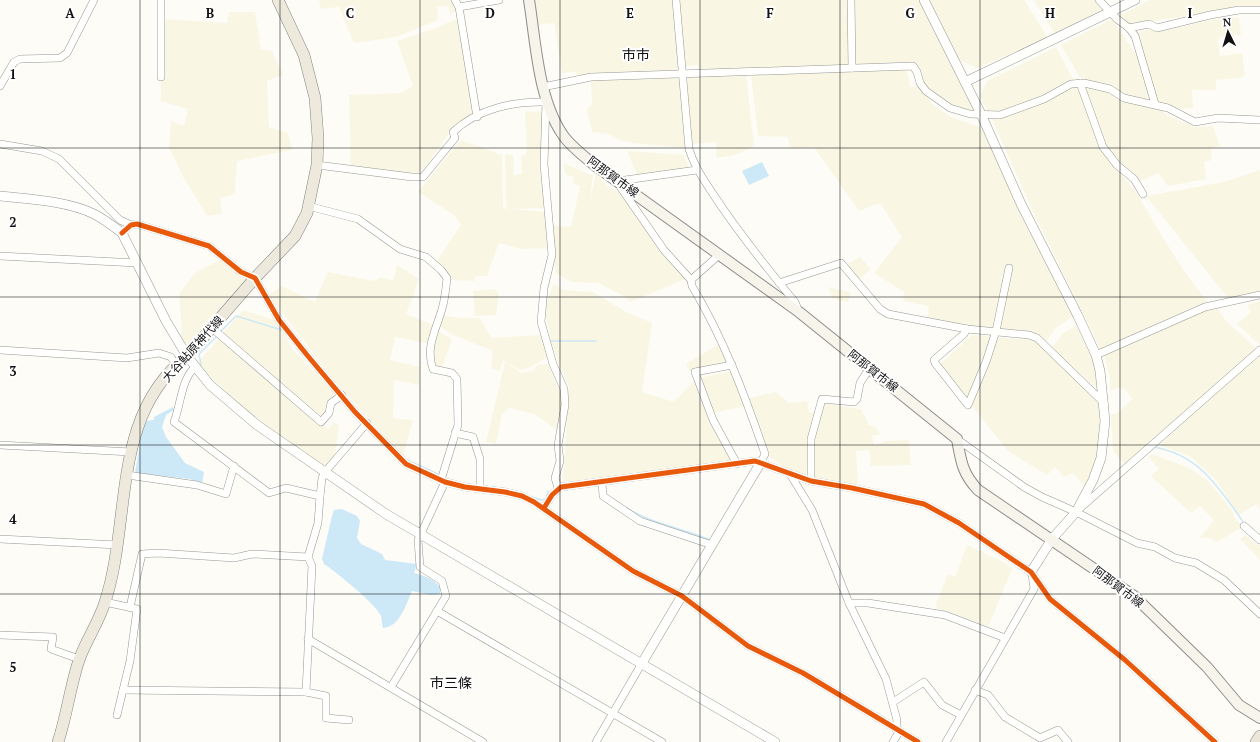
<svg xmlns="http://www.w3.org/2000/svg" width="1260" height="742" font-family="'PT Serif','Noto Sans JP',serif">
	<style>
		.farmland { fill: #f9f7e4 }
		.water { fill: #cde8f7 }
		.lines { fill: none; stroke-linecap: round; stroke-linejoin: round }
		.stream { stroke: #cde8f7; stroke-width: 1.5 }
		.minor-casing { stroke: #979795; stroke-width: 8 }
		.tertiary-casing { stroke: #979795; stroke-width: 10 }
		.secondary-casing { stroke: #8e8d8b; stroke-width: 12 }
		.primary-casing { stroke: #858482; stroke-width: 12 }
		.trunk-casing { stroke: #858482; stroke-width: 12 }
		.minor { stroke: #fffffe; stroke-width: 7 }
		.tertiary { stroke: #fffffe; stroke-width: 9 }
		.secondary { stroke: #f6f4eb; stroke-width: 10 }
		.primary { stroke: #ede9dc; stroke-width: 11 }
		.trunk { stroke: #ece5da; stroke-width: 11 }
		.cycleway-casing { stroke: #fff; stroke-width: 8 }
		.cycleway { stroke: #e8590c; stroke-width: 5 }
		.grid { fill: none; stroke: #111; stroke-width: 1; stroke-opacity: 0.55 }
		.labels { text-anchor: middle; stroke-width: 4; stroke-linejoin: round; paint-order: stroke }
		.street-label { font-size: 12px; fill: #111; stroke: #fff }
		.quarter-label { font-size: 14px; fill: #111; stroke: #fff }
		.grid-label { font-size: 13px; text-anchor: middle; font-weight: bold; fill: #111; stroke: #fff; stroke-width: 4; stroke-linejoin: round; paint-order: stroke }
	</style>
	<rect width="100%" height="100%" fill="#fdfcf7"/>
	<!-- farmland -->
	<g class="farmland">
		<path d="M319 0H454L457 9 450 15 449 6 437 7 438 20 396 37 354 43 339 7 321 9Z"/>
		<path d="M531 0H673L679 72 577 76 576 72 562 73 554 23 534 25Z"/>
		<path d="M678 0H848L849 66 698 71V65L685 66Z"/>
		<path d="M851 0H920L975 112 951 107 927 89 914 64 856 65Z"/>
		<path d="M926 0H1024L1048 38 977 68 959 60Z"/>
		<path d="M1034 0H1096L1105 10 1055 34Z"/>
		<path d="M1150 0H1260V9L1225 10 1129 25 1119 16Z"/>
		<path d="M229 12H255L261 49 272 51 283 75 267 81 269 127 288 133 292 150 237 161 235 193 220 199 222 214 207 216 182 175 169 147 171 121 184 126 188 109 161 101V19L227 23Z"/>
		<path d="M1239 17 1241 35 1218 38 1220 56 1242 53 1245 75 1240 78 1216 80V90H1192L1193 108 1176 109 1157 102 1136 33 1140 31 1183 27 1210 20Z"/>
		<path d="M456 19 475 113 459 124 449 133 425 168 417 173 351 170 349 95 400 93 413 86 397 41 436 28Z"/>
		<path d="M1112 19 1143 65 1148 100 1124 96 1111 87 1081 79 1061 45Z"/>
		<path d="M1056 47 1074 81 1064 84 1045 95 1003 111 988 113 980 95 987 81Z"/>
		<path d="M907 69 910 87H920L932 104 951 117 982 128 1021 216 1073 316 1056 328 1046 341 1039 336 927 322 929 306 903 301 904 292 874 273 902 237 880 203 859 211 814 147 793 149 790 147 788 137 758 136 751 74Z"/>
		<path d="M746 74 754 146 735 155 717 158 716 142 690 144 687 76Z"/>
		<path d="M680 78 685 148 633 143 623 141 608 134 592 132 587 109 592 105 591 80Z"/>
		<path d="M1078 85 1092 128 1101 149 1136 192 1163 238 1185 272 1208 303 1194 307 1101 350 1035 216 991 117 1066 88Z"/>
		<path d="M1084 85 1153 106 1171 117 1195 127 1213 126 1220 146 1211 148 1212 160 1204 162 1206 179 1168 186 1158 173 1139 182 1127 173 1105 147Z"/>
		<path d="M525 111 546 112 548 208 511 209 548 212 549 225 571 227 580 186 573 184 574 177 567 175 564 170V163L593 176 589 205 596 173 609 188 620 192 686 279 630 302 624 296 598 283 572 282 556 274 551 237V248L522 249 499 243 487 276H476L474 281 451 280 437 261 461 225 454 215 418 192 461 140 502 155 503 209H506L505 154 513 155 514 175 522 174 521 155H525L527 150Z"/>
		<path d="M627 151 684 155 689 168 638 177Z"/>
		<path d="M1260 170V291L1228 298 1146 196 1224 182Z"/>
		<path d="M860 257 871 269 858 280 847 264Z"/>
		<path d="M222 259 250 282 192 348 186 345 180 335 182 332 179 294 195 273Z"/>
		<path d="M397 265 419 279 406 314 436 326 431 344 395 337 390 360 420 367 419 385 394 380 393 418 413 420 403 456 333 379 269 295 282 286 315 302 328 272 374 281 380 277 393 281Z"/>
		<path d="M554 284 563 290 593 292 626 312 652 323 642 392 674 402 694 381 707 416 734 462 563 482 569 387 552 345 544 308Z"/>
		<path d="M828 287 851 292 848 302 833 299Z"/>
		<path d="M494 289 499 293 496 315 475 316 473 291Z"/>
		<path d="M1260 301V345L1237 324 1251 312 1247 305Z"/>
		<path d="M1217 308 1226 321 1258 350 1126 466 1113 451 1111 414H1117L1132 399 1125 389 1117 388 1110 391V376L1104 356 1197 313Z"/>
		<path d="M243 310 277 321 292 349 335 394 327 402 325 410 321 416 221 335Z"/>
		<path d="M440 315 459 318H480L491 338 541 335 547 358 528 368 520 370 503 360 500 371 491 368 493 351 451 334 438 325Z"/>
		<path d="M1076 326 1095 363 1100 391 1052 348 1063 333Z"/>
		<path d="M436 330 452 339 442 367 432 366 429 358Z"/>
		<path d="M972 335 1035 340 1069 372 1100 404V427L1098 451 1086 488 1073 473 1064 477 1055 467 1047 475 1008 451 939 365Z"/>
		<path d="M219 339 329 429 334 422 339 426 333 471 255 420 197 363Z"/>
		<path d="M721 343 728 363 689 371 686 364Z"/>
		<path d="M1260 353V510L1256 504 1239 515 1216 480 1191 457 1160 445 1222 385Z"/>
		<path d="M505 362 522 373 534 370 537 365 548 364 565 405 557 430 534 414 509 408 502 414 496 444 486 442Z"/>
		<path d="M733 371 746 406 713 413 699 378Z"/>
		<path d="M776 392 789 403 807 401 809 413 815 412 810 433 806 475 787 470 770 457 749 398Z"/>
		<path d="M823 403 861 409 869 425 875 427 880 434 872 436 874 446 885 441 909 440 911 465 871 466 869 450 856 451 858 486 813 479 814 439Z"/>
		<path d="M1152 454 1189 468 1207 480 1234 513 1233 515 1242 527 1217 542 1209 538H1200L1214 520 1200 506 1191 513 1151 476 1159 469 1148 456Z"/>
		<path d="M1245 535 1260 547V560L1240 539Z"/>
		<path d="M967 545 1007 564 1012 569 988 627 951 613 938 612 936 604 948 574 955 577Z"/>
	</g>
	<!-- water -->
	<g class="water">
		<path d="M762 162 769 176 749 185 742 171Z"/>
		<path d="M173 407 174 410 166 415 162 427 166 437 185 463 204 472 202 484 190 479 135 473 144 421 154 420V417Z"/>
		<path d="M342 509 357 516 360 521 357 538 361 544 382 554 385 560 417 564 414 573C425 576 432 578 440 587V594L431 595 412 591C406 604 400 627 383 628 382 625 382 619 381 616 377 605 335 571 324 564L322 559 332 516 334 510Z"/>
	</g>
	<g class="lines">
		<!-- stream -->
		<g class="stream">
			<path d="M221 331 236 316 282 330"/>
			<path d="M551 341H596"/>
			<path d="M201 365 199 354 217 336"/>
			<path d="M1153 447C1199 454 1219 488 1244 523"/>
			<path d="M407 460 440 475"/>
			<path d="M445 478 455 481"/>
			<path d="M492 487 508 489"/>
			<path d="M532 497 541 500 546 499 548 491"/>
			<path d="M627 508C652 524 683 528 710 540"/>
		</g>
		<defs>
			<g id="minor">
				<path d="M455 0 459 7 477 117"/>
				<path d="M676 0 689 149C694 166 704 180 713 194 738 232 766 267 795 302L799 312"/>
				<path d="M851 0 852 68"/>
				<path d="M1099 0 1117 19 1129 28 1135 36 1155 104"/>
				<path d="M459 7 499 0"/>
				<path d="M1129 28 1149 24 1157 28 1210 15 1239 10H1260"/>
				<path d="M161 77V0"/>
				<path d="M1080 83 1103 147 1117 165 1134 179 1143 194"/>
				<path d="M0 86 14 62 20 59 60 58 67 53 94 0"/>
				<path d="M543 87 591 77 913 66 917 72 920 83 926 91 950 108 970 114 1000 115 1044 99 1071 84 1084 83 1110 89 1124 98 1168 108 1195 122 1218 118 1260 120"/>
				<path d="M0 144 42 151 59 159 120 220 131 225"/>
				<path d="M317 165 412 177H423L455 138 453 132C477 109 514 101 546 102L544 164 552 255 544 288 541 322 553 364 564 389 565 405 558 445 560 461 555 478 558 488"/>
				<path d="M618 181 697 170"/>
				<path d="M621 184V188L664 250 691 280"/>
				<path d="M308 206 358 219 400 249 426 257 441 270 447 278C446 288 445 299 442 309 436 330 425 348 433 369L452 373 457 379 458 425 441 480"/>
				<path d="M122 233 131 225 137 224 209 246 241 272 255 278 279 320 307 355 355 412 406 464 445 482 465 487 505 492 522 496 534 502 633 571 682 596 748 646 803 673 918 742"/>
				<path d="M719 255 691 280 692 286C724 339 745 396 765 454L761 462"/>
				<path d="M0 256 137 263"/>
				<path d="M779 283 841 263 880 309 888 314 967 329 1029 335 1037 338 1104 403"/>
				<path d="M212 328 321 422 329 413 331 403 342 395"/>
				<path d="M967 329 964 334 934 360 935 363 968 405 986 362 996 331 1009 268"/>
				<path d="M0 350 127 358 159 353 171 357 176 365"/>
				<path d="M1096 355 1205 307 1260 295"/>
				<path d="M732 365 695 372 713 420 737 464"/>
				<path d="M195 367C181 380 181 404 174 422L269 493 286 488 320 496 322 478 325 472 367 423"/>
				<path d="M455 433 473 437 480 459V488"/>
				<path d="M957 439 1024 487 1042 497 1076 512 1137 543 1155 547 1175 558 1196 563 1224 580 1260 614"/>
				<path d="M0 445 131 452"/>
				<path d="M790 474 812 510 849 603 886 679 897 720 896 729"/>
				<path d="M127 475 197 485 226 494 234 466"/>
				<path d="M811 481V439L822 399 854 402 857 399 860 383 869 369"/>
				<path d="M602 482 603 496 640 521 712 545"/>
				<path d="M544 508 552 495 561 487 755 461 811 481 852 488 924 504 959 523 1031 572 1050 599 1125 660 1215 742"/>
				<path d="M1078 510 1260 350"/>
				<path d="M1244 526 1260 540"/>
				<path d="M0 539 118 545"/>
				<path d="M105 602 137 609 130 661 117 715"/>
				<path d="M849 603H868L945 615 1005 638"/>
				<path d="M130 607 142 554 158 553 234 558 252 554 308 557"/>
				<path d="M437 611 662 742"/>
				<path d="M0 635 53 637 51 649 79 659"/>
				<path d="M308 639 483 742"/>
				<path d="M391 687 446 596 442 581 420 567 418 540 445 482"/>
				<path d="M123 690 306 692 326 696V718L349 720"/>
				<path d="M975 690 988 695 1005 717 1040 738 1058 730 1068 742"/>
				<path d="M306 692 312 566 308 557 318 523 320 496"/>
				<path d="M893 702 924 682 942 705 961 715"/>
				<path d="M596 742 642 663"/>
				<path d="M893 742 899 732"/>
				<path d="M946 742 1034 589 1032 574"/>
			</g>
			<g id="tertiary">
				<path d="M924 0 981 114 1021 204 1078 316 1096 355 1100 371 1105 421 1101 458 1093 480 1076 512 1052 539 1031 572"/>
				<path d="M965 82 1135 0"/>
				<path d="M0 196C29 199 68 201 94 214 104 219 113 226 122 233L166 321 187 356 210 385 257 425 386 514 775 742"/>
				<path d="M642 663 761 462"/>
			</g>
			<path id="secondary" d="M529 0C536 43 538 102 565 138 574 149 586 158 597 167L799 312 957 439C961 461 962 473 978 490L1134 596 1207 667 1239 705 1260 718"/>
			<path id="primary" d="M58 742C67 715 70 687 79 660 86 640 99 622 105 602 132 520 110 416 187 356L255 278 295 236 307 213 317 165 318 138 315 98 304 55 278 0"/>
			<path id="trunk" d="M1256 742 1260 736"/>
		</defs>
		<!-- minor casing -->
		<use href="#minor" class="minor-casing"/>
		<!-- tertiary casing -->
		<use href="#tertiary" class="tertiary-casing"/>
		<!-- secondary casing -->
		<use href="#secondary" class="secondary-casing"/>
		<!-- primary casing -->
		<use href="#primary" class="primary-casing"/>
		<!-- trunk casing -->
		<use href="#trunk" class="trunk-casing"/>
		<!-- minor -->
		<use href="#minor" class="minor"/>
		<!-- tertiary -->
		<use href="#tertiary" class="tertiary"/>
		<!-- secondary -->
		<use href="#secondary" class="secondary"/>
		<!-- primary -->
		<use href="#primary" class="primary"/>
		<!-- trunk -->
		<use href="#trunk" class="trunk"/>
		<defs>
			<g id="cycleway">
				<path d="M122 233 131 225 137 224 209 246 241 272 255 278 279 320 307 355 355 412 406 464 445 482 465 487 505 492 522 496 534 502 633 571 682 596 748 646 803 673 918 742"/>
				<path d="M544 508 552 495 561 487 755 461 811 481 852 488 924 504 959 523 1031 572 1050 599 1125 660 1215 742"/>
			</g>
		</defs>
		<!-- cycleway casing -->
		<use href="#cycleway" class="cycleway-casing"/>
		<!-- cycleway -->
		<use href="#cycleway" class="cycleway"/>
	</g>
	<!-- grid -->
	<path class="grid" d="M140 0V742M280 0V742M420 0V742M560 0V742M700 0V742M840 0V742M980 0V742M1120 0V742M0 148H1260M0 297H1260M0 445H1260M0 594H1260"/>
	<g class="labels">
		<!-- street labels -->
		<g class="street-label">
			<text transform="translate(613 177) rotate(36)" y="4">阿那賀市線</text>
			<text transform="translate(193 349) rotate(-48)" y="4">大谷鮎原神代線</text>
			<text transform="translate(873 371) rotate(38)" y="4">阿那賀市線</text>
			<text transform="translate(1118 587) rotate(37)" y="4">阿那賀市線</text>
		</g>
		<!-- quarter labels -->
		<g class="quarter-label">
			<text x="636" y="60">市市</text>
			<text x="451" y="688">市三條</text>
		</g>
	</g>
	<g class="grid-label">
		<text x="70" y="18">A</text>
		<text x="210" y="18">B</text>
		<text x="350" y="18">C</text>
		<text x="490" y="18">D</text>
		<text x="630" y="18">E</text>
		<text x="770" y="18">F</text>
		<text x="910" y="18">G</text>
		<text x="1050" y="18">H</text>
		<text x="1190" y="18">I</text>
		<text x="13" y="79">1</text>
		<text x="13" y="227">2</text>
		<text x="13" y="376">3</text>
		<text x="13" y="524">4</text>
		<text x="13" y="672">5</text>
	</g>
	<!-- north arrow -->
	<g transform="translate(1228 32) rotate(355)" stroke="#ffffff" stroke-width="3" paint-order="stroke">
	<path d="M0-3L7 15L0 10L-7 15Z" fill="#111111"/>
	<text y="-6" font-size="11" font-weight="bold" text-anchor="middle" fill="#111111">N</text>
	</g>
</svg>
